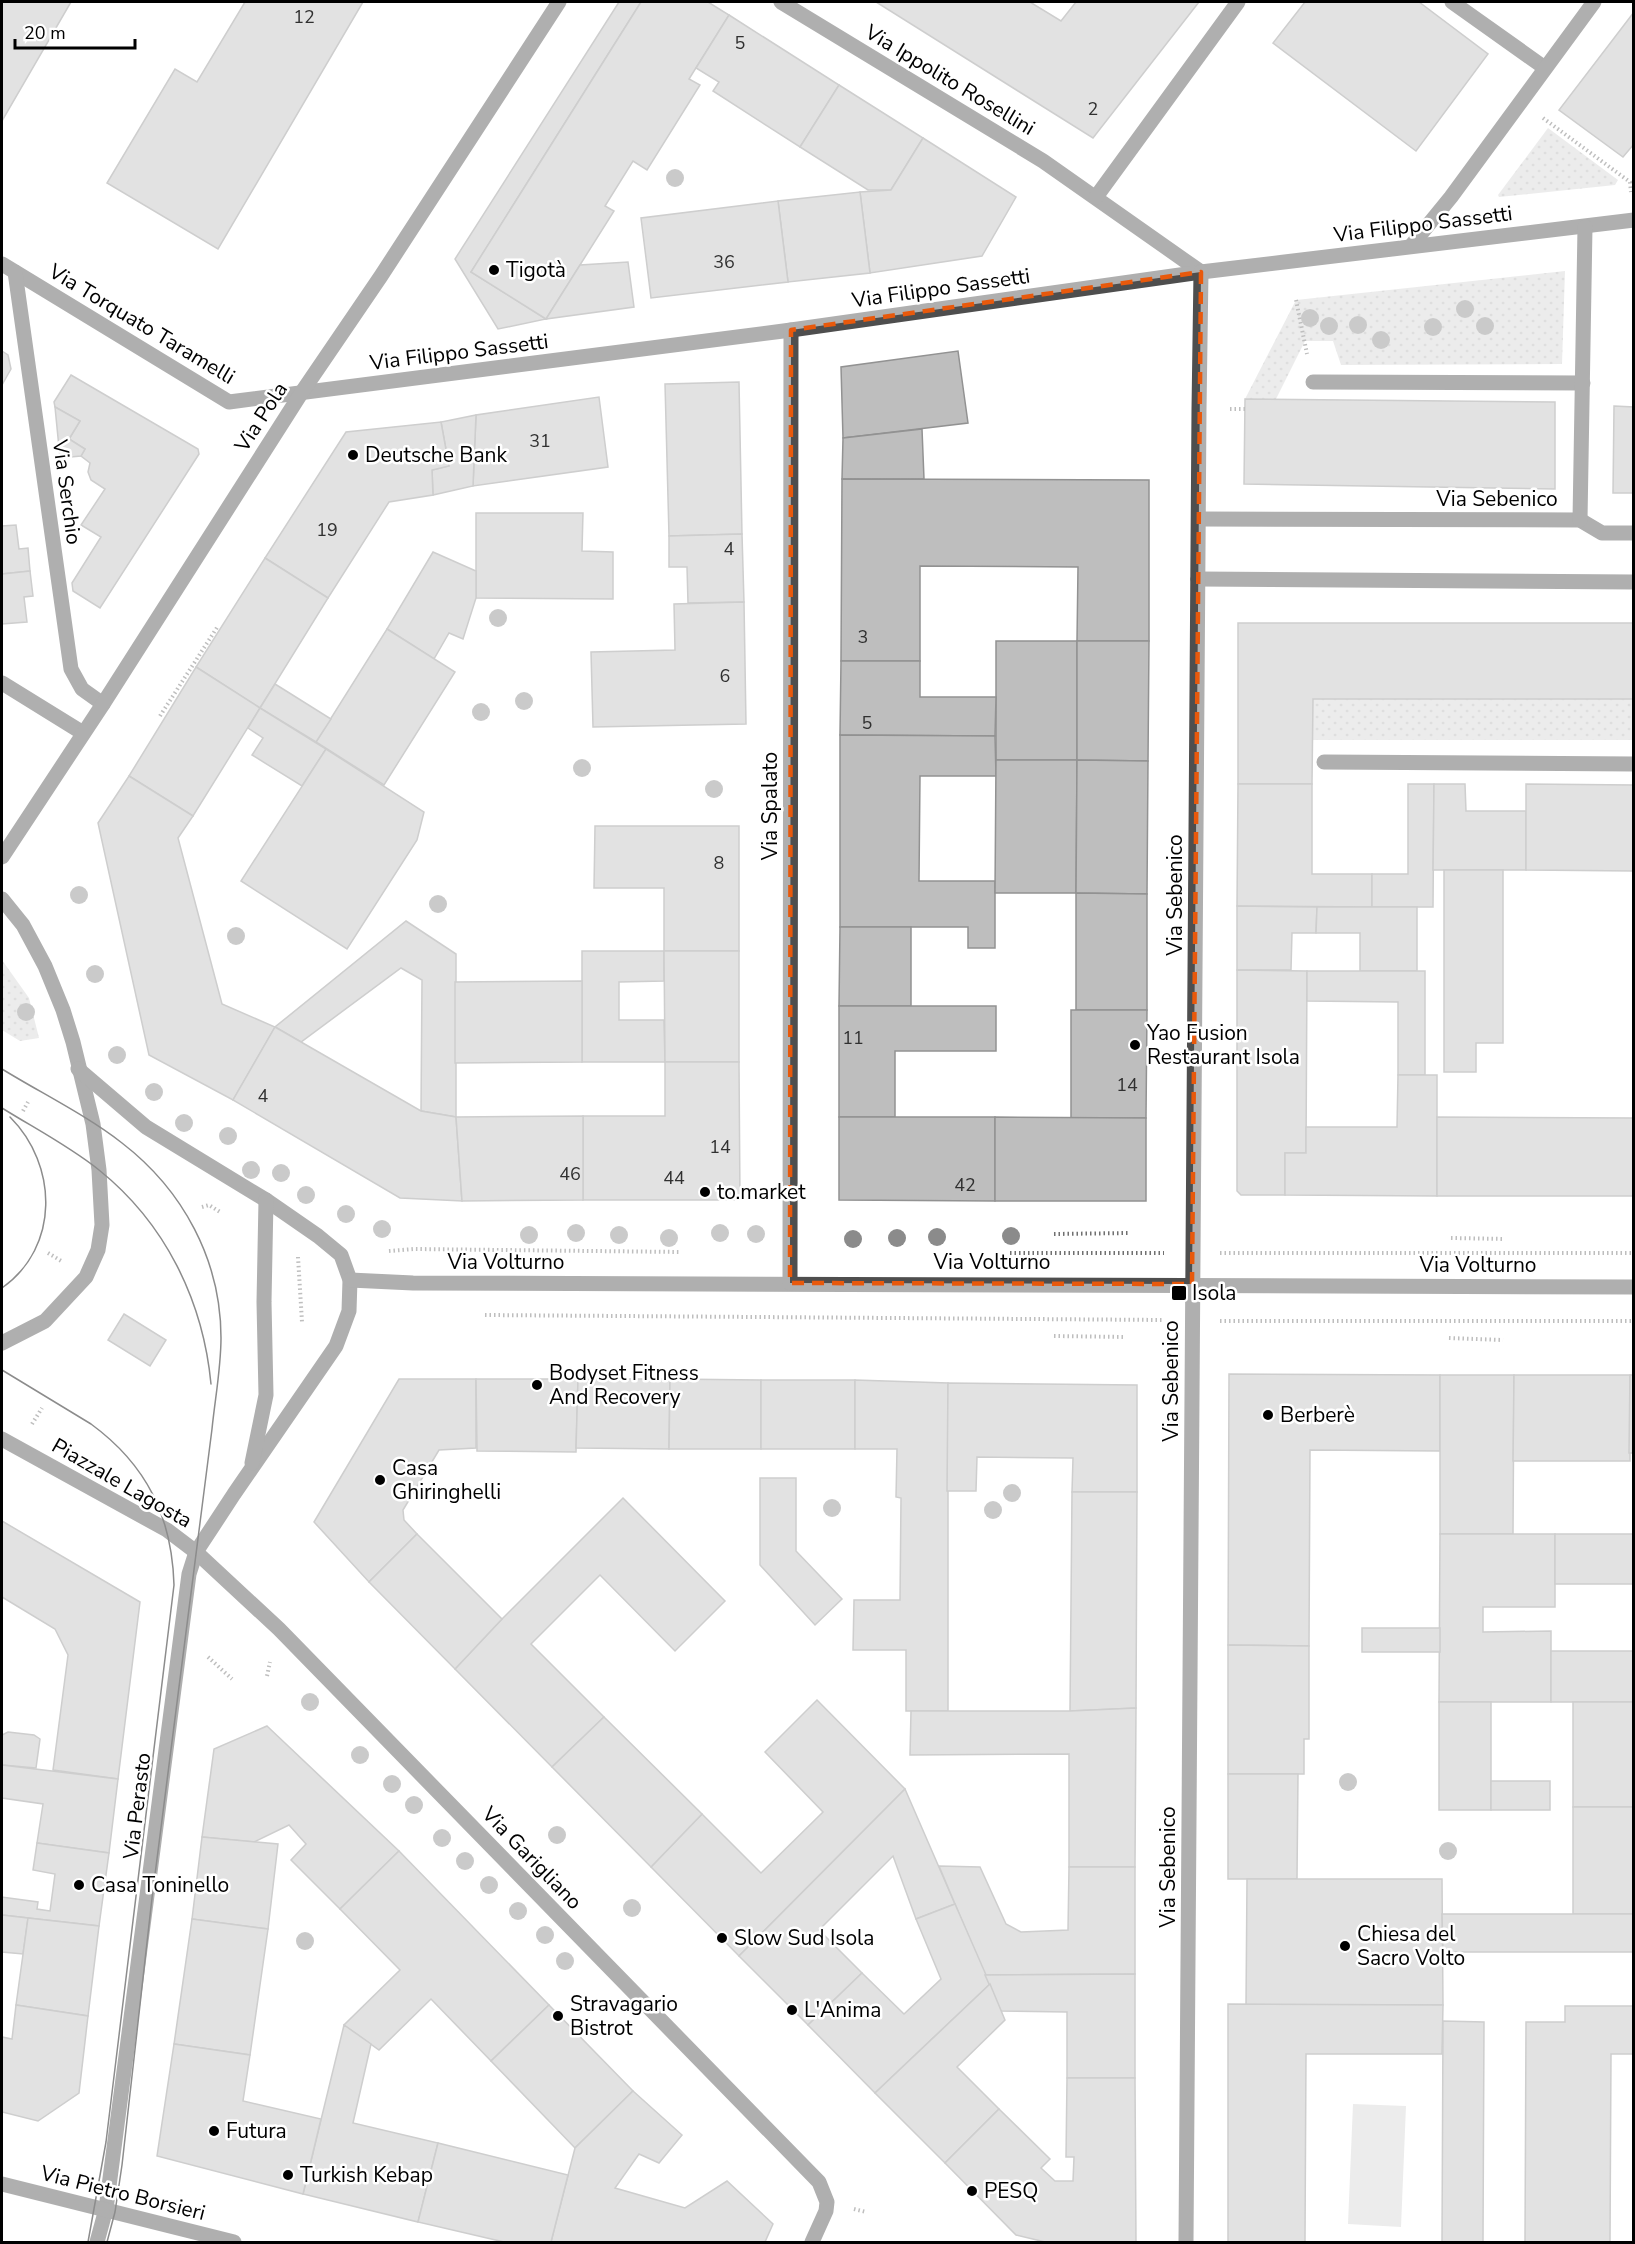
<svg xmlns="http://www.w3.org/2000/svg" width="1635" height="2244" font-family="'Nunito Sans',sans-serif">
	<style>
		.green { fill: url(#green-dots) }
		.pitch { fill: #d5d5d5 }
		.building { fill: #bebebe; stroke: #929292; stroke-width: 1.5 }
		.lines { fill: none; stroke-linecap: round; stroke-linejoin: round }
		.path { stroke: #707070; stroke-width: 4; stroke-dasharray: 1.5 3; stroke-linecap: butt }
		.minor { stroke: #4e4e4e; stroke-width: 15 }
		.tram { stroke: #000; stroke-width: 1.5 }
		.tree { fill: #8b8b8b }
		.marked { fill: none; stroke: #e8590c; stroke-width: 4.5; stroke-dasharray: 12 8; stroke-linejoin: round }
		.poi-dot { fill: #000; stroke: #fff; stroke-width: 2 }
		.labels { text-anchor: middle; stroke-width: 5; stroke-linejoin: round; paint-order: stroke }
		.number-label { font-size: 18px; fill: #303030 }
		.street-label { font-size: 21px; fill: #000; stroke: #fff }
		.poi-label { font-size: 21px; fill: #000; stroke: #fff; text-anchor: start }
	</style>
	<defs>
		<pattern id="green-dots" width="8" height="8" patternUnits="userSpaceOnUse" patternTransform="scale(1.5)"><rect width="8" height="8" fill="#d5d5d5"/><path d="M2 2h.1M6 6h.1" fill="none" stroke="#b5b5b5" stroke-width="1.8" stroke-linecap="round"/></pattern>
	</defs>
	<rect width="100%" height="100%" fill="#fff"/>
	<!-- green -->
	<g class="green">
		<path d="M1548 128 1618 180 1615 185 1499 197 1498 195Z"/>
		<path d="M1565 271 1562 364 1341 365 1333 341H1305L1276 399H1245L1296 300Z"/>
		<path d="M1313 699H1633V740H1312Z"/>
		<path d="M2 960 29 998 39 1038 20 1041 2 1030Z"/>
	</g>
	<!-- pitch -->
	<path class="pitch" d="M1353 2104 1406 2106 1401 2227 1348 2224Z"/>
	<!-- building -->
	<g class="building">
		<path d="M2 2H71L2 121Z"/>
		<path d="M245 2H363L218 249 107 183 175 69 197 82Z"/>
		<path d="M619 2H641L471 272 546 319 498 329 455 259Z"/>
		<path d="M641 2H708L729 15 689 79 700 85 647 170 633 161 605 206 614 211 546 319 471 272Z"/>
		<path d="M876 2H1030L1061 21 1076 2H1199L1093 138Z"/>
		<path d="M1305 2H1419L1488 54 1416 151 1273 43Z"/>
		<path d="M1634 12V144L1623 157 1559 110Z"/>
		<path d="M729 15 839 85 800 147 713 91 719 82 696 68Z"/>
		<path d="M839 85 923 138 891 190H868L800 147Z"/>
		<path d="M923 138 1016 197 982 256 870 273 860 192 891 190Z"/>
		<path d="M860 192 870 273 788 282 778 201Z"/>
		<path d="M778 201 788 282 651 298 641 218Z"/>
		<path d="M628 262 634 307 546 319 580 265Z"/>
		<path d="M2 351 8 355 11 369 2 385Z"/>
		<path d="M958 351 968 423 843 438 841 367Z"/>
		<path d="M71 375 198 449 199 454 100 608 73 591 72 583 101 537 81 525 105 489 91 480 88 472 90 463 81 456 85 449 69 439 80 421 55 407 54 402Z"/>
		<path d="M739 382 742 534 669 536 665 384Z"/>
		<path d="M599 397 608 467 473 486 476 415Z"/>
		<path d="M1245 399 1555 402V489L1244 484Z"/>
		<path d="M1614 406 1634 407V493H1613Z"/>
		<path d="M55 407 80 421 69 439 85 449 81 456 60 458Z"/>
		<path d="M476 415 473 486 433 495 432 470 449 466 441 422Z"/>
		<path d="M441 422 449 466 432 470 433 495 389 502 328 598 265 558 346 432Z"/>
		<path d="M922 429 924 479H842L843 438Z"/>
		<path d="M842 479 1149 480V641H1077L1078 567 920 566V661H841Z"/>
		<path d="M476 513H583L582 551 613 552V599L476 598Z"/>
		<path d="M16 525 19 549 28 548 30 571 2 574V526Z"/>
		<path d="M742 534 744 602 688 603 687 567H669V536Z"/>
		<path d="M433 552 476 571V598L463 639 449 633 434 659 387 629Z"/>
		<path d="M265 558 328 598 260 708 196 667Z"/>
		<path d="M30 571 33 596 24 597 27 622 2 624V574Z"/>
		<path d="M744 602 746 724 593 727 591 652 675 650 674 604Z"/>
		<path d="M1238 623H1634V699H1313L1312 784H1238Z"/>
		<path d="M387 629 455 672 384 785 316 742Z"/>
		<rect x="996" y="641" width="81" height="119"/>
		<path d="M1077 641H1149L1148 761 1077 760Z"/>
		<path d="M841 661H920V697H996L995 736 840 735Z"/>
		<path d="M196 667 260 708 193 816 129 776Z"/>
		<path d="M275 684 331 719 316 742 260 708Z"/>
		<path d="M260 708 326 749 302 786 252 755 263 738 248 728Z"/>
		<path d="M840 735 995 736 996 776H920L919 881H995V948H968V927H840Z"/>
		<path d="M326 749 424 812 417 840 347 949 241 881Z"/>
		<path d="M996 760H1077L1076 893H995Z"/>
		<path d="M1077 760 1148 761 1147 894 1076 893Z"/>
		<path d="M129 776 193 816 178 838 222 1004 275 1027 233 1100 149 1055 98 823Z"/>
		<path d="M1238 784H1312V874H1372V907L1237 906Z"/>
		<path d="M1408 784H1434L1433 907H1372V874H1408Z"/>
		<path d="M1434 784H1465L1466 811H1526V870H1433Z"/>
		<path d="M1526 784 1634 785V871L1526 870Z"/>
		<path d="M595 826H739V951H664V888H594Z"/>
		<path d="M1444 870H1503V1043H1476V1072H1444Z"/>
		<path d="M1076 893 1147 894V1010H1076Z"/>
		<path d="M1237 906 1317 907 1316 933H1292L1291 970H1237Z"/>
		<path d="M1317 907H1417V971H1360V933H1316Z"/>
		<path d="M406 921 456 954V1117L421 1111 422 980 401 968 301 1042 275 1027Z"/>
		<path d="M840 927H911V1006H839Z"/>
		<path d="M582 951H664V981L619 982V1020H664L665 1062H582Z"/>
		<path d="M664 951H739V1062H665Z"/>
		<path d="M1237 970 1307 971 1306 1153H1285V1195H1241L1237 1191Z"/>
		<path d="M1307 971H1425V1075H1398V1002L1307 1001Z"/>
		<path d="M582 981V1062L455 1063V982Z"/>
		<path d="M839 1006H996V1051H895V1117H839Z"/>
		<path d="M1071 1010H1147L1146 1118H1071Z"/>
		<path d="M275 1027 421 1111 456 1117 462 1201 400 1198 233 1100Z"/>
		<path d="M665 1062H739L740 1200H583V1116H665Z"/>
		<path d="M1398 1075H1437V1196L1285 1195V1153H1306V1127H1397Z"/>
		<path d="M583 1116V1200L462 1201 456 1117Z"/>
		<path d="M839 1117H995V1201L839 1200Z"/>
		<path d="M995 1117 1146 1118V1201H995Z"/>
		<path d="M1437 1117 1634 1118V1196H1437Z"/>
		<path d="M124 1314 166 1340 150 1366 108 1340Z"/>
		<path d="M1229 1374 1440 1375V1451L1310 1450 1309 1646 1228 1645Z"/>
		<path d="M1440 1375H1514L1513 1534H1440Z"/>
		<path d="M1514 1375H1630V1461H1513Z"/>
		<path d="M1630 1375H1634V1453H1629Z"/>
		<path d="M399 1379H476V1448L439 1450 403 1510 404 1520 417 1534 369 1582 314 1522Z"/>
		<path d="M476 1379H578L576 1452 477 1451Z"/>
		<path d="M578 1379H670L669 1449 576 1448Z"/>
		<path d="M670 1379 761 1380V1449H669Z"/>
		<rect x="761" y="1380" width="94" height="69"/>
		<path d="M855 1380 948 1383V1711H906V1650H853L854 1600H900L901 1498 896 1497 897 1449H855Z"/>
		<path d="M948 1383 1137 1385V1492H1072L1073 1458 977 1457 976 1491H947Z"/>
		<path d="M760 1478H796V1551L842 1599 815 1625 760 1565Z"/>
		<path d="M1072 1492H1137L1136 1708 1070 1711Z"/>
		<path d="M623 1498 725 1601 675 1651 600 1575 531 1644 604 1717 552 1767 455 1669 502 1619Z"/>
		<path d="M2 1521 140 1602 118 1779 53 1770 68 1655 55 1629 2 1597Z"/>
		<path d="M417 1534 502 1619 455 1669 369 1582Z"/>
		<path d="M1440 1534H1555V1607H1483V1632L1551 1631V1702H1439Z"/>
		<rect x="1555" y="1534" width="79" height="50"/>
		<rect x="1362" y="1628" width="78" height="24"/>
		<path d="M1228 1645 1309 1646V1739H1304V1774H1228Z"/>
		<rect x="1551" y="1651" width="83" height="51"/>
		<path d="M817 1700 905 1789 739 1956 651 1867 702 1814 761 1873 823 1812 765 1752Z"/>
		<rect x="1439" y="1702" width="52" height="108"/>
		<rect x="1573" y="1702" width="61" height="105"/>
		<path d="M1136 1708 1135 1867H1069V1754L910 1755 911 1711H1070Z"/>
		<path d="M604 1717 702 1814 651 1867 552 1767Z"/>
		<path d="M267 1726 399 1851 340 1909 291 1860 306 1844 289 1825 254 1842 202 1837 214 1749Z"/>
		<path d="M8 1732 34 1735 40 1739 36 1768 2 1765V1735Z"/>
		<path d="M2 1765 118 1779 109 1853 37 1843 43 1804 2 1798Z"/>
		<path d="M1228 1774H1298L1297 1879H1228Z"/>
		<rect x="1491" y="1781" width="59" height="29"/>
		<path d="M905 1789 955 1904 916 1919 893 1856 819 1930 862 1973 808 2025 739 1956Z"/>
		<rect x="1573" y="1807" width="61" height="107"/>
		<path d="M202 1837 278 1844 268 1929 192 1919Z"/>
		<path d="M37 1843 109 1853 99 1926 2 1915V1897L38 1902 37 1909 50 1911 55 1874 33 1870Z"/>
		<path d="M399 1851 549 2005 491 2061 431 1999 379 2050 344 2025 400 1970 340 1909Z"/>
		<path d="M939 1866 980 1867 1006 1924 1021 1932 1068 1930 1069 1867H1135V1974L985 1975Z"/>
		<path d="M1247 1879H1442L1443 2005H1246Z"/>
		<path d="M955 1904 990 1984 875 2093 808 2025 862 1973 904 2014 941 1979 916 1919Z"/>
		<path d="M1442 1914H1634V1952H1443Z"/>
		<path d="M2 1915 28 1918 23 1954 2 1952Z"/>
		<path d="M28 1918 99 1926 88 2016 16 2005Z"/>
		<path d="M192 1919 268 1929 250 2055 174 2044Z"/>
		<path d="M1135 1974V2078H1067V2012L1001 2011 985 1975Z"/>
		<path d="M990 1984 1005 2020 957 2067 999 2109 945 2163 875 2093Z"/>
		<path d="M1228 2004 1443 2005 1442 2054H1306L1305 2242H1228Z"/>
		<path d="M16 2005 88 2016 79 2093 38 2121 2 2112V2037L12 2039Z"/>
		<path d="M549 2005 633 2091 575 2148 491 2061Z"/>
		<path d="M1565 2006H1634V2054H1611L1610 2242H1525L1526 2022H1565Z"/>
		<path d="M1443 2021 1484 2022 1483 2242H1442Z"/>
		<path d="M344 2025 371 2044 353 2123 438 2143 418 2222 303 2194Z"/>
		<path d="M174 2044 250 2055 243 2101 321 2119 303 2194 157 2156Z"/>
		<path d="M1067 2078H1135L1136 2242H1045L1016 2235 945 2163 999 2109 1050 2159 1041 2168 1055 2181H1073L1074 2157H1066Z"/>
		<path d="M633 2091 682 2135 659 2163 639 2154 615 2188 685 2208 727 2181 773 2224 765 2242H551L575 2148Z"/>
		<path d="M438 2143 568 2175 551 2242H504L418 2222Z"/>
	</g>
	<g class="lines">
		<!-- path -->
		<g class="path">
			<path d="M1543 118 1630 182 1631 192"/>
			<path d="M1296 300 1307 354"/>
			<path d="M1230 409H1245"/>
			<path d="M160 716 218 626"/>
			<path d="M23 1111 28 1102"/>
			<path d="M202 1207 209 1205 220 1212"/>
			<path d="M1054 1234 1129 1233"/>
			<path d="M1451 1238 1505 1239"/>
			<path d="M389 1251 414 1249 681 1252"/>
			<path d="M48 1253 63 1262"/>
			<path d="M1010 1253H1164"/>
			<path d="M1220 1253H1634"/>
			<path d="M298 1257 302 1322"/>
			<path d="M485 1315 1164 1320"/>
			<path d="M1220 1321H1634"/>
			<path d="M1054 1336 1126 1337"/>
			<path d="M1449 1338 1503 1340"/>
			<path d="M32 1424 42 1408"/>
			<path d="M208 1657 232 1679"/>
			<path d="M267 1676 270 1662"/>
			<path d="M854 2209 866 2212"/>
		</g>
		<!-- minor -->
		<g class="minor">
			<path d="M781 2 1043 161 1201 272"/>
			<path d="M1452 2 1545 68"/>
			<path d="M1096 197 1238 2"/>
			<path d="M1411 246 1451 197 1594 2"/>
			<path d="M2 264 229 402 791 330 1201 272 1634 220"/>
			<path d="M15 272 71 669 82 689 103 704"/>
			<path d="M1313 382 1583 383"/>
			<path d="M1199 519 1580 520 1602 533H1634"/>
			<path d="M1580 520 1585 227"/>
			<path d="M1198 579 1634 582"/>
			<path d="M2 683 83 733"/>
			<path d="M1324 762 1634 764"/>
			<path d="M2 857 103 704 302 392 381 276 559 2"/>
			<path d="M2 899 23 925 45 966 63 1010 73 1042 93 1124 99 1170 102 1225 98 1250 86 1277 45 1321 2 1343"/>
			<path d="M78 1069 146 1127 266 1200 318 1236 341 1255 350 1280 349 1311 336 1346 234 1494 196 1552 189 1574 106 2209 97 2242"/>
			<path d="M350 1280 413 1283 1634 1287"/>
			<path d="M790 1283 791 330"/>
			<path d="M2 1439 167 1530 196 1552 279 1629 819 2182 827 2202 826 2211 812 2242"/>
			<path d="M252 1463 266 1395 264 1302 266 1200"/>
			<path d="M2 2184 234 2242"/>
			<path d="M1186 2242 1199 409 1201 272"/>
		</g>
		<!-- tram -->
		<g class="tram">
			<path d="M2 1069C41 1093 86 1115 122 1143 183 1190 221 1260 221 1338 221 1368 215 1399 212 1429L152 1898 122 2165 115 2212 107 2242"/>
			<path d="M2 1108C34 1128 69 1146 99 1170 165 1223 203 1300 211 1384"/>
			<path d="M2 1288C60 1247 58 1165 10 1117"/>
			<path d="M2 1370 91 1424C147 1465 172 1517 174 1585L106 2142 88 2242"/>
		</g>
	</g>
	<!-- trees -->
	<g class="tree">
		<circle cx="675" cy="178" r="9"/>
		<circle cx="1465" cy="309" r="9"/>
		<circle cx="1310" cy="318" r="9"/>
		<circle cx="1358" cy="325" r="9"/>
		<circle cx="1329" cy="326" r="9"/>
		<circle cx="1485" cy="326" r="9"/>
		<circle cx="1433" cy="327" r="9"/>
		<circle cx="1381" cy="340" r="9"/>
		<circle cx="498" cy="618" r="9"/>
		<circle cx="524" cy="701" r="9"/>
		<circle cx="481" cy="712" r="9"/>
		<circle cx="582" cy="768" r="9"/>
		<circle cx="714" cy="789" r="9"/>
		<circle cx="79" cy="895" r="9"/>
		<circle cx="438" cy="904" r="9"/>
		<circle cx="236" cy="936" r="9"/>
		<circle cx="95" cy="974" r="9"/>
		<circle cx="26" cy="1012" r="9"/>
		<circle cx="117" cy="1055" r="9"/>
		<circle cx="154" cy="1092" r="9"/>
		<circle cx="184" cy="1123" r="9"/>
		<circle cx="228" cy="1136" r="9"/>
		<circle cx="251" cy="1170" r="9"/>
		<circle cx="281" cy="1173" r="9"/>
		<circle cx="306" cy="1195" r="9"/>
		<circle cx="346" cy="1214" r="9"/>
		<circle cx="382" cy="1229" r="9"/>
		<circle cx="576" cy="1233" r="9"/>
		<circle cx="720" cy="1233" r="9"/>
		<circle cx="756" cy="1234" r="9"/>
		<circle cx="529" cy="1235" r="9"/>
		<circle cx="619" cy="1235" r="9"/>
		<circle cx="1011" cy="1236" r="9"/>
		<circle cx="937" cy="1237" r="9"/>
		<circle cx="669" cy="1238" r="9"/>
		<circle cx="897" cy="1238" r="9"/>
		<circle cx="853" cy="1239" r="9"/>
		<circle cx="1012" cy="1493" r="9"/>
		<circle cx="832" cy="1508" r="9"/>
		<circle cx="993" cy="1510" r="9"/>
		<circle cx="310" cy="1702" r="9"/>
		<circle cx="360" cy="1755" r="9"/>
		<circle cx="1348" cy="1782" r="9"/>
		<circle cx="392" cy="1784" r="9"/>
		<circle cx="414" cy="1805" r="9"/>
		<circle cx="557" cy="1835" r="9"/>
		<circle cx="442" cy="1838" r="9"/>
		<circle cx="1448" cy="1851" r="9"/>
		<circle cx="465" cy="1861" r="9"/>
		<circle cx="489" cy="1885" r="9"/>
		<circle cx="632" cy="1908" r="9"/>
		<circle cx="518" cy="1911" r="9"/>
		<circle cx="545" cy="1935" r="9"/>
		<circle cx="305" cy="1941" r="9"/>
		<circle cx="565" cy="1961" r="9"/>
	</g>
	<!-- marked area -->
	<path d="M0 0H1635V2244H0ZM1201 272 1192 1284 790 1283 791 330Z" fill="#fff" fill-opacity=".55" fill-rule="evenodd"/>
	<path class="marked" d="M1201 272 1192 1284 790 1283 791 330Z"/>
	<!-- markers -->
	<g class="poi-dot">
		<circle cx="494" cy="270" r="6"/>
		<circle cx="353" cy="455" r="6"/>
		<circle cx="1135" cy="1045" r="6"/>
		<circle cx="705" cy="1192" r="6"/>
		<rect x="1171" y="1285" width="16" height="16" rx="3"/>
		<circle cx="537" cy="1385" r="6"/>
		<circle cx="1268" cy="1415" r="6"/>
		<circle cx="380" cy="1480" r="6"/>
		<circle cx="79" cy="1885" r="6"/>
		<circle cx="722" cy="1938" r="6"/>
		<circle cx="1345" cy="1946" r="6"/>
		<circle cx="792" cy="2010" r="6"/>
		<circle cx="558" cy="2016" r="6"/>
		<circle cx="214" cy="2131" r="6"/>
		<circle cx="288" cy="2175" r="6"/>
		<circle cx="972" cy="2191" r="6"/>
	</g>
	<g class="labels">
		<!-- number labels -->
		<g class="number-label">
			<text x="304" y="23">12</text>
			<text x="740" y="49">5</text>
			<text x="1093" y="115">2</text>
			<text x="724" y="268">36</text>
			<text x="540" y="447">31</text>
			<text x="327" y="536">19</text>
			<text x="729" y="555">4</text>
			<text x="863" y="643">3</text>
			<text x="725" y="682">6</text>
			<text x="867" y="729">5</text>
			<text x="719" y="869">8</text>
			<text x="853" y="1044">11</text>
			<text x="1127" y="1091">14</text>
			<text x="263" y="1102">4</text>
			<text x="720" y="1153">14</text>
			<text x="570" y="1180">46</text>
			<text x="674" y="1184">44</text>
			<text x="965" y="1191">42</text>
		</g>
		<!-- street labels -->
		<g class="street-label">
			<text transform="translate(950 80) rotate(31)" y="7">Via Ippolito Rosellini</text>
			<text transform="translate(1423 224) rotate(-7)" y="7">Via Filippo Sassetti</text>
			<text transform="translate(941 288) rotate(-8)" y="7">Via Filippo Sassetti</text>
			<text transform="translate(142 324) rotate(31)" y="7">Via Torquato Taramelli</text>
			<text transform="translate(459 352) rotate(-7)" y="7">Via Filippo Sassetti</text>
			<text transform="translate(261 417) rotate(-57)" y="7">Via Pola</text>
			<text transform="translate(67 492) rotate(82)" y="7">Via Serchio</text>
			<text x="1497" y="506">Via Sebenico</text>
			<text transform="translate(770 806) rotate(-90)" y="7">Via Spalato</text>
			<text transform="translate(1175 895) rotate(-90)" y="7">Via Sebenico</text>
			<text x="506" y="1269">Via Volturno</text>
			<text x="992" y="1269">Via Volturno</text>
			<text x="1478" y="1272">Via Volturno</text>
			<text transform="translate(1171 1381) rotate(-90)" y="7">Via Sebenico</text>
			<text transform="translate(122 1483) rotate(30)" y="7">Piazzale Lagosta</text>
			<text transform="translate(137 1806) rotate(-83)" y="7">Via Perasto</text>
			<text transform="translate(532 1858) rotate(46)" y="7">Via Garigliano</text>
			<text transform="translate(1168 1867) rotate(-90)" y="7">Via Sebenico</text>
			<text transform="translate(123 2193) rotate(14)" y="7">Via Pietro Borsieri</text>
		</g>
		<!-- poi labels -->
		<g class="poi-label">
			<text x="506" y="277">Tigotà</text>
			<text x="365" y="462">Deutsche Bank</text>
			<text x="1147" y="1040">Yao Fusion<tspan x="1147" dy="24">Restaurant Isola</tspan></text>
			<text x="717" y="1199">to.market</text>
			<text x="1192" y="1300">Isola</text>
			<text x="549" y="1380">Bodyset Fitness<tspan x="549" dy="24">And Recovery</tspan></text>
			<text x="1280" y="1422">Berberè</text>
			<text x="392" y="1475">Casa<tspan x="392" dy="24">Ghiringhelli</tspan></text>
			<text x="91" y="1892">Casa Toninello</text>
			<text x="1357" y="1941">Chiesa del<tspan x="1357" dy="24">Sacro Volto</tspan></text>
			<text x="734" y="1945">Slow Sud Isola</text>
			<text x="570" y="2011">Stravagario<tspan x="570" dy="24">Bistrot</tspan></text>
			<text x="804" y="2017">L'Anima</text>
			<text x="226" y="2138">Futura</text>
			<text x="300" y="2182">Turkish Kebap</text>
			<text x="984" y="2198">PESQ</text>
		</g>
	</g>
	<!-- border -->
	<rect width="1635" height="2244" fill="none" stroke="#000000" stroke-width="6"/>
	<!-- scale -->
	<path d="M15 39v9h120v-9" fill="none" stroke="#000000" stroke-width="3"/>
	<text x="24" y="39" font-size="18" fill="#000000" stroke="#ffffff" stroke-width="4.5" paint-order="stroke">20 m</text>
</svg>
